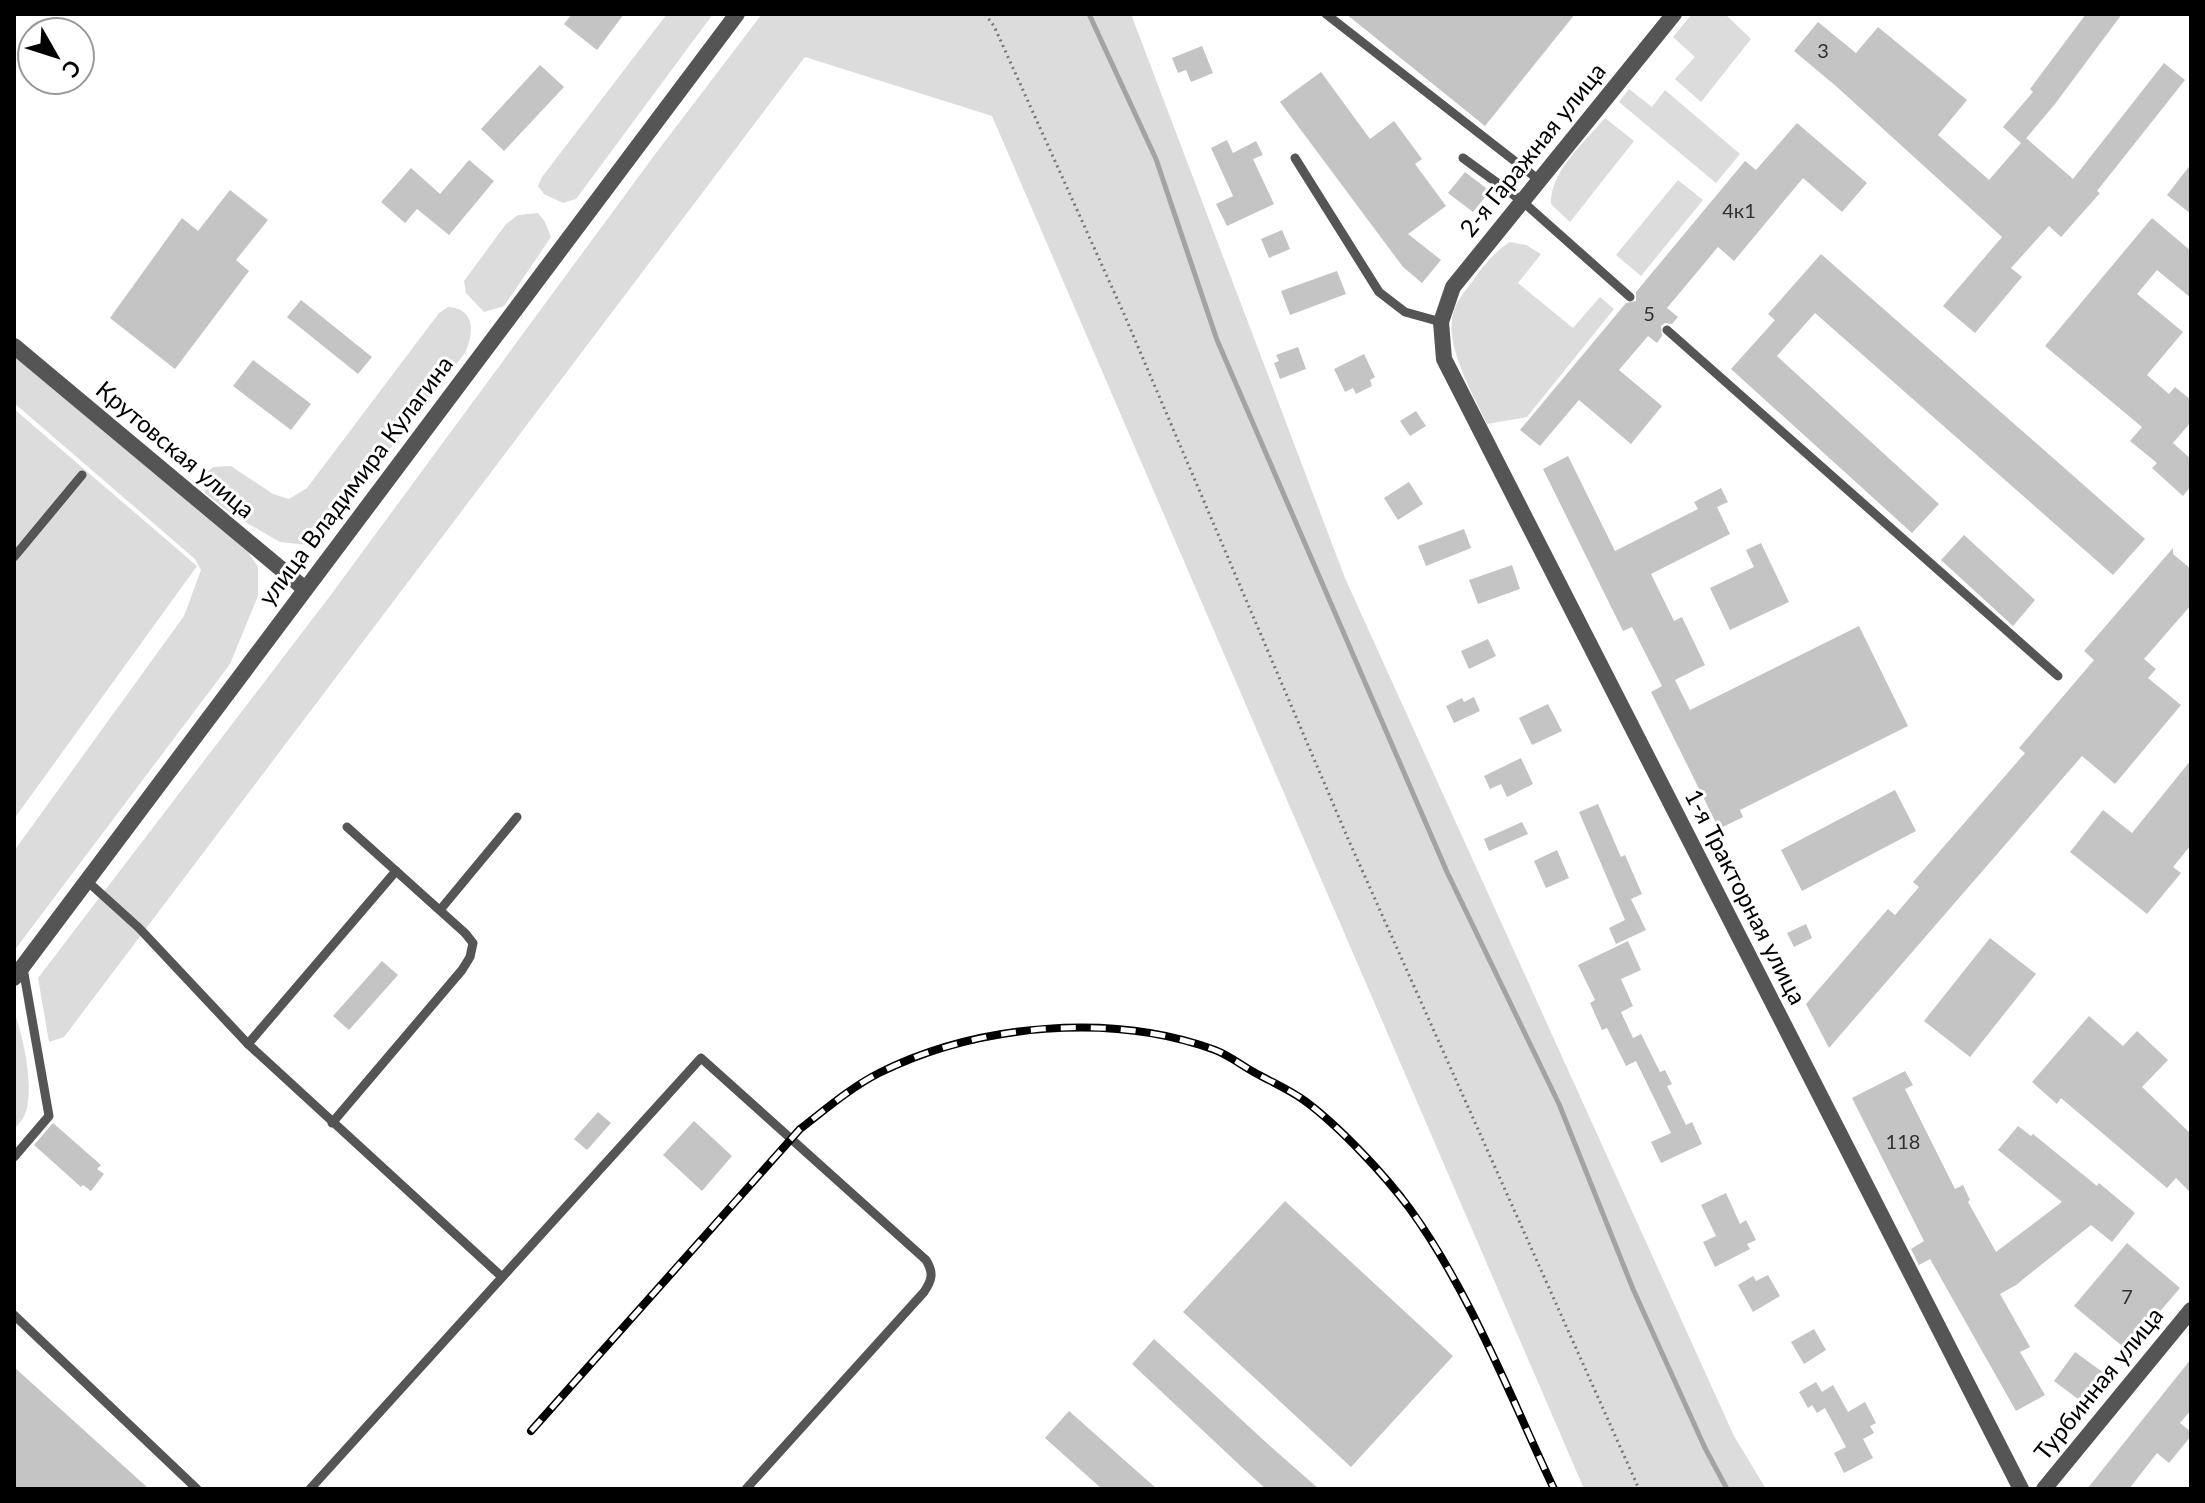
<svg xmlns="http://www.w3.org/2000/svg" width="2205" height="1503" font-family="Lato,sans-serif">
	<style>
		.green { fill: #dcdcdc }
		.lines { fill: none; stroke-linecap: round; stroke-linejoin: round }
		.stream { stroke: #a3a3a3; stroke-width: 5 }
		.building { fill: #c4c4c4 }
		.path { stroke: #777; stroke-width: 3; stroke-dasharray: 2 4; stroke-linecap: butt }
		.service { stroke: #555; stroke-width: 9 }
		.minor { stroke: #555; stroke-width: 16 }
		.tertiary { stroke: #555; stroke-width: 16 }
		.rail-casing { stroke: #000; stroke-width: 8 }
		.rail { stroke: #fff; stroke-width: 5; stroke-dasharray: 15; stroke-linecap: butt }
		.labels { text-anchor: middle; stroke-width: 6; stroke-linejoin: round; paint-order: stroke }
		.number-label { font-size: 20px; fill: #313131 }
		.street-label { font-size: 24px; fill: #000; stroke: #fff }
	</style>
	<rect width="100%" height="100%" fill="#fff"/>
	<!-- green -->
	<g class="green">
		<path d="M667 14H713L576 199 563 203 544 194 538 186 542 177Z"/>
		<path d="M762 14H1131L1345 578 1734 1436 1766 1489H1584L992 116 805 57 64 1037 49 1042 38 978 330 596 656 153Z"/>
		<path d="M1692 14H1725L1751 39 1701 102 1675 79 1695 57 1673 37Z"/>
		<path d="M1629 89 1652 107 1665 90 1740 154 1716 183 1619 102Z"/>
		<path d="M1605 118 1634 141 1570 222 1551 204C1550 171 1585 142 1605 118Z"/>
		<path d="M1678 180 1703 200 1641 276 1616 255Z"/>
		<path d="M538 213 545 222 551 237 504 306 484 312 466 293 464 281 506 224 518 215Z"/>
		<path d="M1510 242 1526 245 1541 254 1518 283 1573 328 1600 297 1614 309 1527 417 1487 424C1473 393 1441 342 1455 308 1458 299 1466 290 1472 282 1482 267 1495 251 1510 242Z"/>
		<path d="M448 307C476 309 474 333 465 353L327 530 309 545 280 542 233 515 205 493 203 476 213 467 231 466 273 494 289 499 307 488 439 313Z"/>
		<path d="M14 356 247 550 258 567V596L230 664 14 951V851L184 616 201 570 195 559 14 403Z"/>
		<path d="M14 409 197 566 14 819Z"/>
		<path d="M14 1011C23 1036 35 1089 25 1114 23 1119 18 1125 14 1129Z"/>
	</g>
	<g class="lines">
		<!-- stream -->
		<path class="stream" d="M1089 14 1156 159 1217 340 1447 872 1559 1104 1633 1289 1705 1448 1727 1489"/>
	</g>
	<!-- building -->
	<g class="building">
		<path d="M572 14H624L597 50 564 24Z"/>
		<path d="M1346 14H1575L1485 126Z"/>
		<path d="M2086 14H2122L2055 104 2023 142 2026 138 2073 179 2164 63 2185 80 2097 191 2100 193 2061 237 2049 226 2011 268 2022 277 1975 333 1943 306 2002 237 1837 87 1794 51 1818 22 1856 53 1878 27 1967 100 1938 135 1989 180 2021 143 2003 127 2033 92 2030 89Z"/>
		<path d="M1202 46 1213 73 1191 82 1186 70 1178 73 1172 58Z"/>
		<path d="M540 65 564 87 504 151 481 129Z"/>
		<path d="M1321 72 1370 139 1394 121 1422 159 1415 164 1446 206 1408 234 1441 260 1422 283 1403 267 1280 102Z"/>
		<path d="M1797 123 1867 183 1842 212 1803 178 1734 261 1718 247 1667 308 1678 317 1672 324 1665 323 1661 326 1662 336 1657 343 1648 336 1619 370 1662 406 1631 444 1579 400 1540 446 1520 430 1626 303 1636 301V292L1745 161 1756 170Z"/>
		<path d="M1227 140 1233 153 1256 141 1263 155 1253 159 1274 204 1227 226 1216 204 1233 196 1211 148Z"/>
		<path d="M469 160 494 181 449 235 417 209 405 223 381 202 411 168 440 194Z"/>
		<path d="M2191 164V214L2167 195Z"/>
		<path d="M1465 172 1490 191 1473 212 1448 193Z"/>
		<path d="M230 190 268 220 236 260 249 271 175 369 110 318 182 218 198 231Z"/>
		<path d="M2152 218 2191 251V298L2157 270 2137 294 2183 332 2147 375 2169 394 2175 387 2191 400V422L2173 443 2191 459V486L2183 496 2152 468 2157 463 2130 441 2142 427 2045 346Z"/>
		<path d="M1282 230 1290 249 1269 258 1261 239Z"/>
		<path d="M1821 254 2145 539 2113 575 1815 313 1777 356 1939 504 1912 533 1731 369 1775 320 1768 314Z"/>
		<path d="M1337 271 1346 294 1290 315 1281 291Z"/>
		<path d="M301 300 372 357 358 374 287 317Z"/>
		<path d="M1298 347 1306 369 1280 379 1274 363 1279 361 1276 355Z"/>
		<path d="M1364 354 1375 377 1370 380 1372 386 1356 394 1353 388 1345 392 1334 369Z"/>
		<path d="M253 360 311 404 291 430 233 386Z"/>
		<path d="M1416 411 1426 426 1410 436 1400 421Z"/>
		<path d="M1568 456 1615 551 1698 509 1694 502 1721 488 1728 502 1717 507 1730 534 1651 574 1674 621 1682 617 1705 665 1675 680 1690 710 1859 626 1908 726 1740 810 1743 817 1719 829 1651 692 1662 686 1632 627 1623 631 1543 469Z"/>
		<path d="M1409 482 1423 504 1398 520 1384 498Z"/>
		<path d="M1464 529 1471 548 1426 566 1418 546Z"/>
		<path d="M1964 535 2035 600 2013 626 1941 560Z"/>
		<path d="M1761 543 1789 602 1730 630 1710 588 1754 567 1746 550Z"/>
		<path d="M2173 548V554L2191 569V605L2144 659 2156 669 2148 678 2181 705 2115 784 2082 756 1829 1048 1806 1004 1888 909 1895 915 1919 887 1913 882 2025 753 2019 748 2094 660 2084 651Z"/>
		<path d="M1512 565 1520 589 1478 604 1469 580Z"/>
		<path d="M1488 639 1496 656 1469 669 1461 651Z"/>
		<path d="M1474 697 1480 711 1454 723 1446 706 1462 698 1464 702Z"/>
		<path d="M1548 704 1562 731 1532 745 1519 718Z"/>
		<path d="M1521 758 1533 784 1507 797 1501 784 1490 789 1484 776Z"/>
		<path d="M2191 760V845L2173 867 2181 873 2147 914 2070 852 2103 810 2132 833Z"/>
		<path d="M1895 790 1916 831 1802 891 1781 850Z"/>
		<path d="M1598 804 1621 857 1625 855 1642 894 1631 899 1646 930 1616 944 1609 928 1625 920 1579 812Z"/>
		<path d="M1522 822 1528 834 1489 851 1484 839Z"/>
		<path d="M1557 850 1569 878 1546 888 1534 861Z"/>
		<path d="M1806 924 1812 938 1794 947 1787 933Z"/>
		<path d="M1990 938 2036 974 1970 1057 1924 1021Z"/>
		<path d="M1628 941 1641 970 1621 979 1633 1006 1621 1012 1633 1038 1641 1034 1660 1072 1665 1070 1672 1084 1667 1086 1686 1125 1692 1122 1702 1144 1661 1163 1651 1142 1671 1133 1636 1061 1626 1066 1607 1028 1602 1030 1590 1003 1595 1000 1578 965Z"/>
		<path d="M382 961 398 975 349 1030 333 1016Z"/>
		<path d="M2089 1016 2123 1046 2137 1031 2168 1060 2142 1087 2191 1134V1193L2176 1178 2167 1188 2061 1098 2057 1104 2032 1082Z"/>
		<path d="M1905 1071 1913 1085 1905 1089 1955 1189 1963 1185 1970 1200 1968 1202 1996 1252 2062 1202 1998 1150 2018 1126 2031 1136 2033 1134 2097 1186 2099 1183 2135 1213 2112 1242 2091 1225 2016 1285 2000 1294 2030 1347 2020 1352 2045 1395 2016 1411 1930 1259 1919 1265 1911 1249 1924 1241 1852 1098Z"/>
		<path d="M598 1112 611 1123 587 1150 574 1139Z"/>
		<path d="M694 1121 732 1156 702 1191 663 1155Z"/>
		<path d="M53 1123 101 1165 97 1169 104 1174 91 1191 83 1185 81 1187 34 1145Z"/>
		<path d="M1726 1193 1740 1224 1746 1220 1756 1240 1747 1244 1750 1249 1715 1267 1703 1242 1716 1236 1701 1205Z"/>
		<path d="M1285 1201 1453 1356 1351 1467 1183 1312Z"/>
		<path d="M2127 1243 2180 1288 2127 1350 2074 1306Z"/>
		<path d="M1768 1275 1780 1296 1753 1312 1738 1285 1753 1276 1756 1281Z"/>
		<path d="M1814 1329 1826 1350 1804 1364 1791 1342Z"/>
		<path d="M1154 1339 1270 1446 1319 1489H1266L1247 1472 1132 1364Z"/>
		<path d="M2075 1352 2104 1373 2082 1402 2054 1381Z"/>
		<path d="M2191 1359V1410L2180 1423 2191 1432V1436L2169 1463 2157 1453 2129 1489H2087Z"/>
		<path d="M14 1367 149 1489H14Z"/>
		<path d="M1816 1382 1822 1392 1833 1385 1848 1412 1865 1402 1876 1423 1870 1426 1874 1433 1863 1439 1873 1458 1844 1473 1834 1453 1846 1447 1825 1408 1817 1413 1812 1405 1808 1408 1799 1392Z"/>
		<path d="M1069 1411 1157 1489H1102L1045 1438Z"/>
	</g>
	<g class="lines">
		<!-- path -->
		<path class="path" d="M985 14 994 26 1124 314 1349 841 1639 1489"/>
		<!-- service -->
		<g class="service">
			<path d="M1326 14 1539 180"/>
			<path d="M1295 158 1379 292 1405 312 1441 322"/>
			<path d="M1463 158 1522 201 1630 297"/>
			<path d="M1667 330 2058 676"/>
			<path d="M14 557 82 475"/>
			<path d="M87 881 139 928 248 1044 502 1277"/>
			<path d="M440 910 517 817"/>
			<path d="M248 1044 396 871"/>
			<path d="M332 1123 462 970 470 957 473 943 465 933 347 827"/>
			<path d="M14 1157 49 1116 23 968"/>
			<path d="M14 1315 197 1489"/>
			<path d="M310 1489 701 1058 926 1260C934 1273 932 1280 924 1292L746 1489"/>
		</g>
		<!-- minor -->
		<g class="minor">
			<path d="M1674 14 1453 287 1441 322 1444 359 2021 1489"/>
			<path d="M2044 1489 2191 1310"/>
		</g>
		<!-- tertiary -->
		<g class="tertiary">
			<path d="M14 346 305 589"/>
			<path d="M14 978 737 14"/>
		</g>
		<defs>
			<path id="rail" d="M531 1431 800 1129C826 1109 850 1088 879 1073 977 1024 1112 1012 1215 1050 1228 1055 1240 1064 1252 1071 1269 1081 1289 1089 1305 1101 1339 1126 1385 1175 1410 1209 1470 1292 1510 1396 1554 1489"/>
		</defs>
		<!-- rail casing -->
		<use href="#rail" class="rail-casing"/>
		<!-- rail -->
		<use href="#rail" class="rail"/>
	</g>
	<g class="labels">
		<!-- number labels -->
		<g class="number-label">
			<text x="1823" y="58">3</text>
			<text x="1739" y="218">4к1</text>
			<text x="1649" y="321">5</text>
			<text x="1903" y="1149">118</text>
			<text x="2127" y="1304">7</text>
		</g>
		<!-- street labels -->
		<g class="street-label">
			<text transform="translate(1533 150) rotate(-51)" y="8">2-я Гаражная улица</text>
			<text transform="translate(175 450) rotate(40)" y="8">Крутовская улица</text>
			<text transform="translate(356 481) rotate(-53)" y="8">улица Владимира Кулагина</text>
			<text transform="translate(1745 897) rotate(63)" y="8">1-я Тракторная улица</text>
			<text transform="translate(2099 1384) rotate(-51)" y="8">Турбинная улица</text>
		</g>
	</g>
	<!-- border -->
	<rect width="2205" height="1503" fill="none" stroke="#000000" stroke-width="32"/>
	<!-- north arrow -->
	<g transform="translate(56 56) rotate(129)"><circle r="38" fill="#ffffff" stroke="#999999" stroke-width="2"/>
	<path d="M0-6L14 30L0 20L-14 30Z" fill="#000000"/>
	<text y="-12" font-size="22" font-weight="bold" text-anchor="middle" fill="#000000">С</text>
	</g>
</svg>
